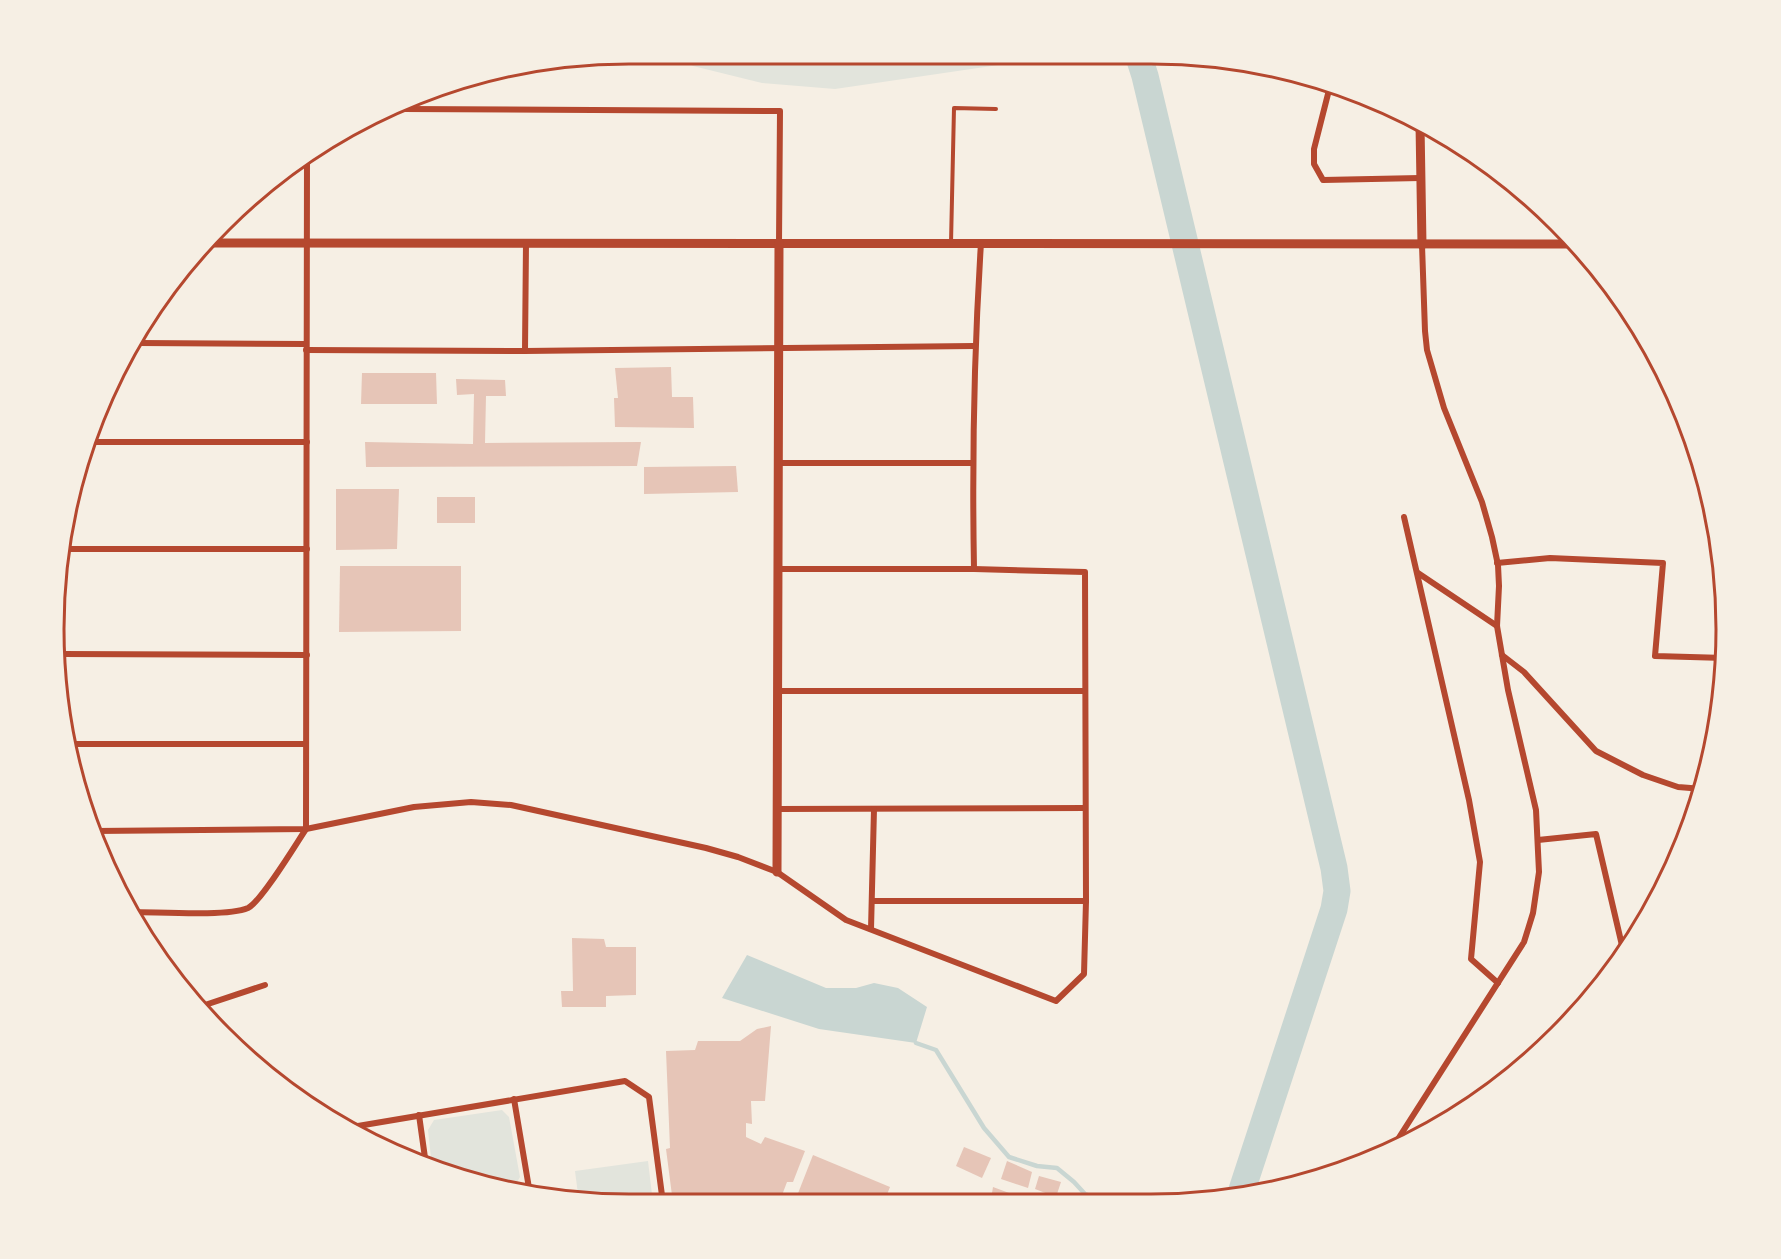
<svg xmlns="http://www.w3.org/2000/svg" width="1781" height="1259" font-family="Commissioner,sans-serif">
	<style>
		.green { fill: #e2e4dc }
		.water { fill: #c9d6d2 }
		.lines { fill: none; stroke-linecap: round; stroke-linejoin: round }
		.stream { stroke: #c9d6d2; stroke-width: 4.5 }
		.river { stroke: #c9d6d2; stroke-width: 27 }
		.building { fill: #e6c5b7 }
		.service { stroke: #b5482f; stroke-width: 4 }
		.minor { stroke: #b5482f; stroke-width: 6 }
		.tertiary { stroke: #b5482f; stroke-width: 9 }
		.rim { fill: none; stroke: #b5482f; stroke-width: 3 }
	</style>
	<rect width="100%" height="100%" fill="#f6efe4"/>
	<!-- green -->
	<g class="green">
		<path d="M672 54H1009L1012 63 835 89 762 83 693 66Z"/>
		<path d="M502 1110 509 1117 520 1177 513 1189C486 1193 457 1176 432 1167L428 1130 434 1120Z"/>
		<path d="M648 1161 653 1203 592 1204 579 1202 575 1171Z"/>
	</g>
	<!-- water -->
	<path class="water" d="M747 955 826 988H856L874 983 898 988 927 1007 916 1043 819 1029 722 998Z"/>
	<g class="lines">
		<!-- stream -->
		<path class="stream" d="M916 1043 936 1050 984 1128 1009 1157 1037 1166 1057 1168 1074 1182 1085 1194 1104 1201"/>
		<!-- river -->
		<path class="river" d="M1138 54 1145 76C1209 340 1270 604 1334 868L1337 891 1334 909 1240 1196"/>
	</g>
	<!-- building -->
	<g class="building">
		<path d="M671 367 672 397H693L694 428 615 427 614 398H618L615 368Z"/>
		<path d="M362 373H436L437 404H361Z"/>
		<path d="M456 379 505 380 506 396H486L485 443 641 442 637 466 366 467 365 442 473 444 474 394 457 395Z"/>
		<path d="M736 466 738 492 644 494V467Z"/>
		<path d="M336 489H399L397 549 336 550Z"/>
		<rect x="437" y="497" width="38" height="26"/>
		<path d="M340 566H461V631L339 632Z"/>
		<path d="M572 938 604 939 606 947H636V995L606 996V1007H562L561 991H573Z"/>
		<path d="M771 1026 765 1101H751L752 1124 746 1123V1137L761 1144 765 1137 805 1151 793 1182H787L779 1203H773L764 1197V1203H673L666 1149 670 1148 666 1051 695 1050 698 1041H740L757 1029Z"/>
		<path d="M964 1147 991 1158 982 1178 956 1166Z"/>
		<path d="M813 1155 890 1187 884 1202 799 1203 795 1201Z"/>
		<path d="M1007 1161 1032 1172 1028 1188 1001 1179Z"/>
		<path d="M1039 1176 1061 1182 1056 1197 1035 1189Z"/>
		<path d="M993 1187 1020 1197 1022 1193 1041 1201H1000L991 1199Z"/>
	</g>
	<g class="lines">
		<!-- service -->
		<path class="service" d="M951 243 954 108 996 109"/>
		<!-- minor -->
		<g class="minor">
			<path d="M1329 90 1314 149V164L1323 180 1420 178"/>
			<path d="M403 109 780 111 779 243"/>
			<path d="M139 343 306 344"/>
			<path d="M306 350 525 351 974 346"/>
			<path d="M525 351 526 243"/>
			<path d="M89 442H307"/>
			<path d="M778 463H972"/>
			<path d="M1404 517 1469 800 1480 862 1471 959 1498 983"/>
			<path d="M60 549H307"/>
			<path d="M1497 563 1550 558 1663 563 1655 656 1725 658"/>
			<path d="M974 569C972 460 974 352 981 243"/>
			<path d="M1418 573 1497 626"/>
			<path d="M62 654 307 655"/>
			<path d="M1502 655 1524 672 1596 751 1643 775 1678 787 1703 789"/>
			<path d="M778 691H1085"/>
			<path d="M66 744H306"/>
			<path d="M778 809 1085 808"/>
			<path d="M95 831 306 829 414 807 471 802 511 805 706 848 738 857 777 872 846 920 1056 1001 1084 974 1086 901 1085 572 974 569H779"/>
			<path d="M1538 840 1596 834 1624 954"/>
			<path d="M873 901H1086"/>
			<path d="M132 912C159 912 226 917 248 908 261 902 296 844 306 829L307 154"/>
			<path d="M871 929 874 809"/>
			<path d="M196 1008 265 985"/>
			<path d="M514 1099 530 1194"/>
			<path d="M419 1115 426 1165"/>
			<path d="M346 1128 625 1081 649 1097 663 1203"/>
			<path d="M1391 1150 1524 942 1533 913 1539 872 1536 810 1508 690 1497 626 1499 586 1498 565 1492 537 1482 502 1444 408 1427 350 1425 331 1422 245"/>
		</g>
		<!-- tertiary -->
		<g class="tertiary">
			<path d="M1420 124 1422 245"/>
			<path d="M205 243 1577 244"/>
			<path d="M777 872 779 243"/>
		</g>
	</g>
	<!-- crop -->
	<path d="M0 0H1781V1259H0ZM629 64H1151A565 565 0 0 1 1716 629V629A565 565 0 0 1 1151 1194H629A565 565 0 0 1 64 629V629A565 565 0 0 1 629 64Z" fill="#f6efe4" fill-rule="evenodd"/>
	<path class="rim" d="M629 64H1151A565 565 0 0 1 1716 629V629A565 565 0 0 1 1151 1194H629A565 565 0 0 1 64 629V629A565 565 0 0 1 629 64Z"/>
</svg>
